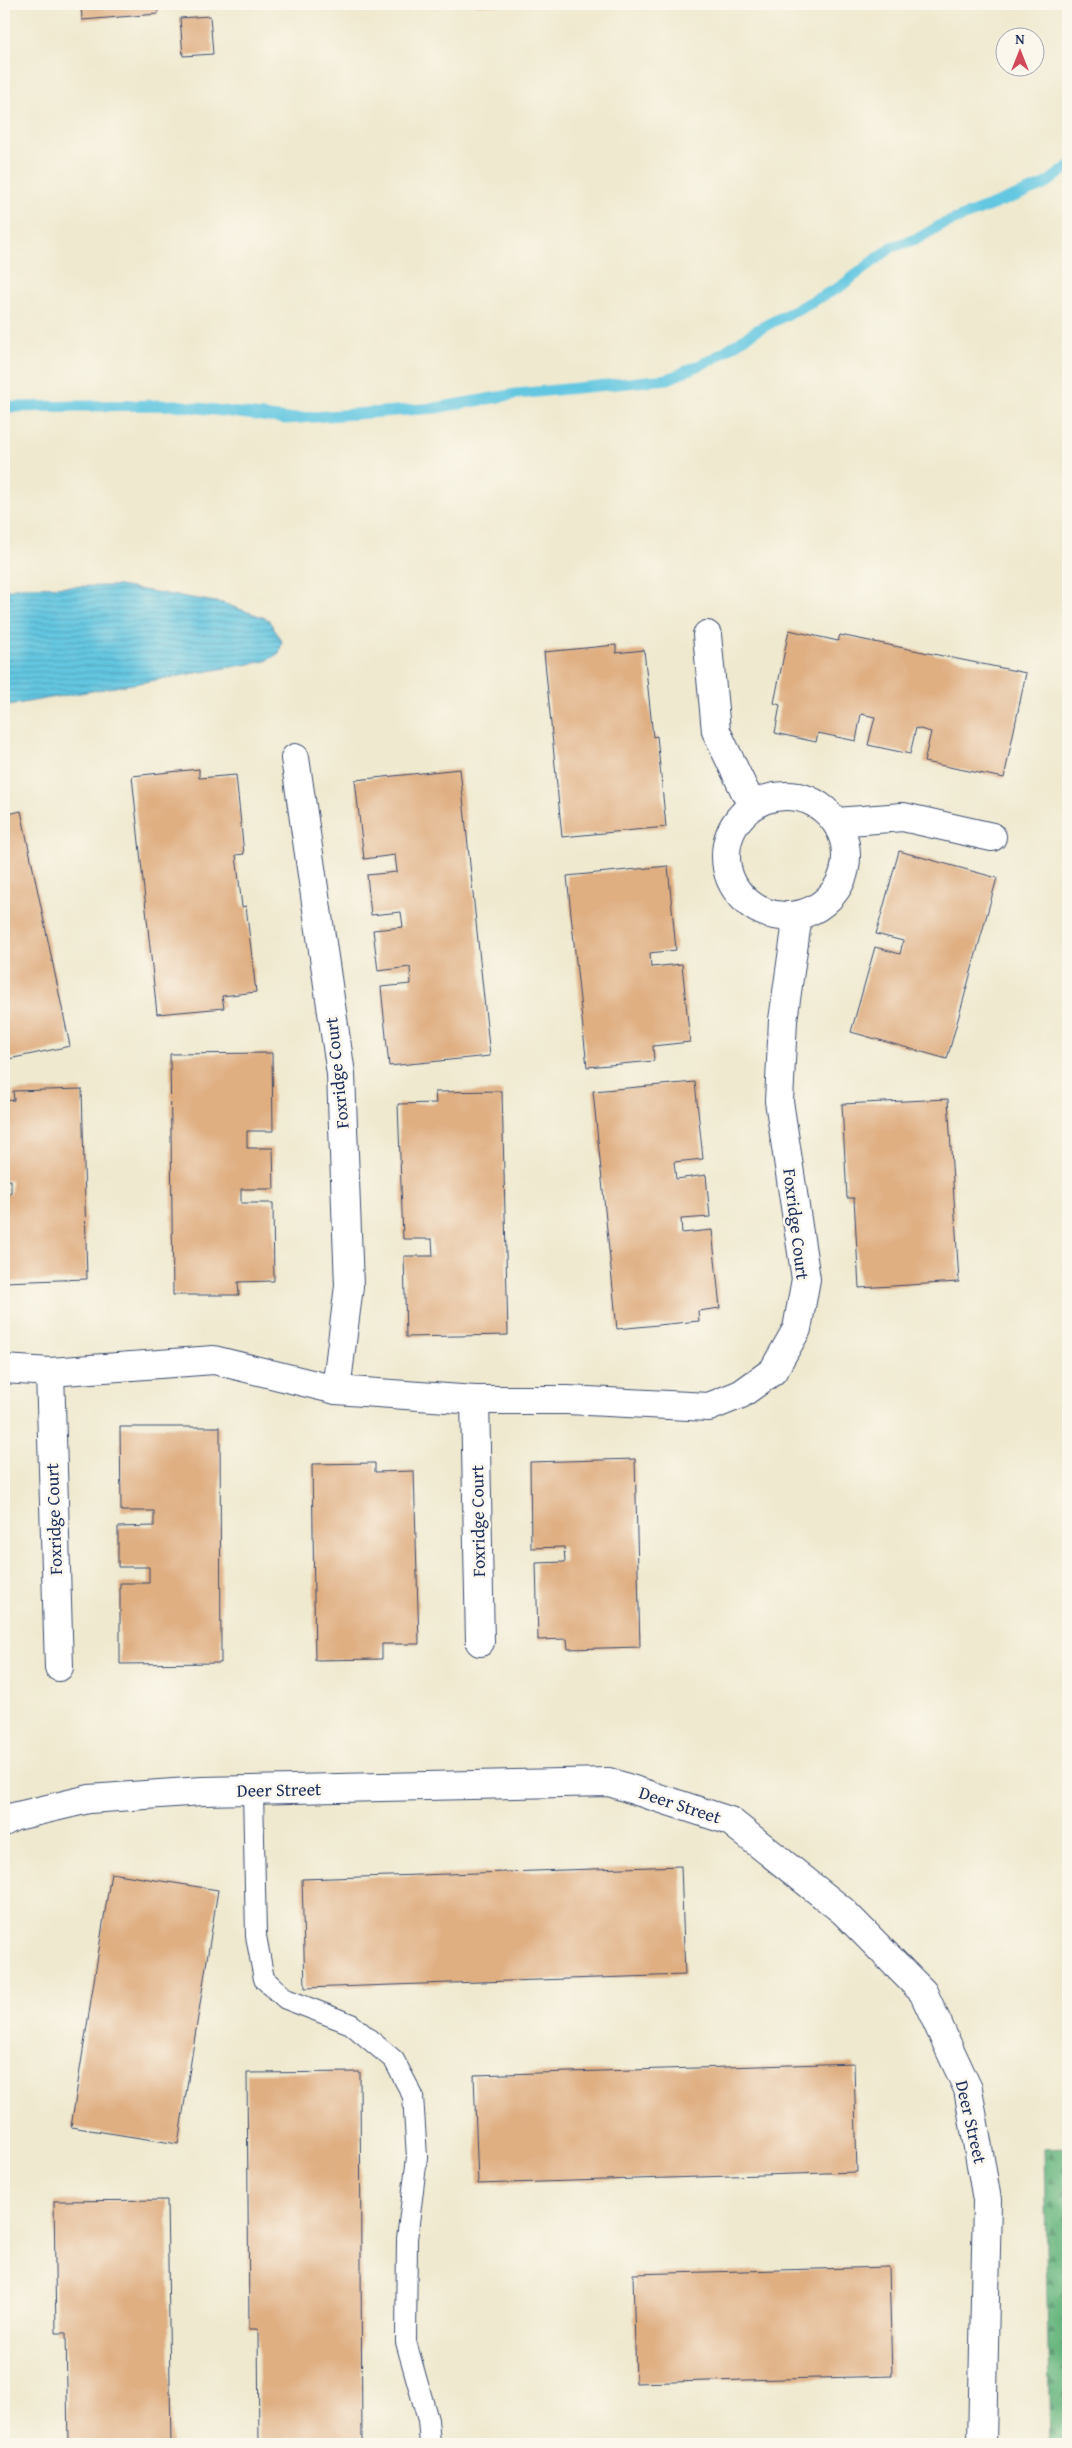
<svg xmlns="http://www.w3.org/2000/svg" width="1072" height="2448" font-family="'Gentium Book Plus',serif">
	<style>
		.forest { fill: url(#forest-firs); stroke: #40726e }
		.water { fill: url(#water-rules); stroke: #3f7ba0 }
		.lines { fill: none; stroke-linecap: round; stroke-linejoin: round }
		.stream { stroke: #63c7e1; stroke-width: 11 }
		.building { fill: #dfae81 }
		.service-casing { stroke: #3b4b6f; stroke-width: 22 }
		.minor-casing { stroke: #3b4b6f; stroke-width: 30 }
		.service { stroke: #fff; stroke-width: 20 }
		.minor { stroke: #fff; stroke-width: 28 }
		.labels { text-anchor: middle; stroke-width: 5; stroke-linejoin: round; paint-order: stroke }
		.street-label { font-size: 18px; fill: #1b2f5e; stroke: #fbf7ec }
	</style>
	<defs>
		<pattern id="forest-firs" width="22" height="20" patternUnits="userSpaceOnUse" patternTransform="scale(1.25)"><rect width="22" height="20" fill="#66b57e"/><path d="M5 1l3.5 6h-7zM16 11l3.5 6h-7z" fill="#53946a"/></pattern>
		<pattern id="water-rules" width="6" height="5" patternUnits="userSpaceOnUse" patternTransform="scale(1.25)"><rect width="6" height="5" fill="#63c7e1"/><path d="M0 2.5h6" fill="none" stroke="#51a2ba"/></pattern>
	</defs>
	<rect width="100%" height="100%" fill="#fbf7ec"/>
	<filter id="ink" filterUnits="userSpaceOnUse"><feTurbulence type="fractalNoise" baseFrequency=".02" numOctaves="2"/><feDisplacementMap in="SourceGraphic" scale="10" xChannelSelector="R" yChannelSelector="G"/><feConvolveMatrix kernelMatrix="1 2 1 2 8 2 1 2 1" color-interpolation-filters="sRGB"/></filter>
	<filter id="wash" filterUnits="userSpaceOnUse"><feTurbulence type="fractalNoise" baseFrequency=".0096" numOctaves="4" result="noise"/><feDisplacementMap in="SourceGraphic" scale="20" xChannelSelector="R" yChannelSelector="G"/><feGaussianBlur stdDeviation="1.12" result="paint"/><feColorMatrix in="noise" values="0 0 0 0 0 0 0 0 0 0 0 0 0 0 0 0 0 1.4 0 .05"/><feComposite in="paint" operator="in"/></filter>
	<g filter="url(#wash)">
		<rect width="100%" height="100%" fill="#efe9cf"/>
		<!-- forest -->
		<path class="forest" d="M1068 2148V2444H1050L1044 2149Z"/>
		<!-- water -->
		<path class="water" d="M118 586 222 603 268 619 282 642 279 653 266 661 4 706V591L19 587Z"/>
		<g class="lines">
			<!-- stream -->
			<path class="stream" d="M4 407 175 405 286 419 436 408 516 394 668 379 713 359 757 330 840 287 892 247 919 238 941 225 1044 185 1068 167"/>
		</g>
		<g id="blocks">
			<!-- building -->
			<g class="building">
				<path d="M81 4H157L158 14 82 20Z"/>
				<path d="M475 4H498V6L475 5Z"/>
				<path d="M210 16 213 54 183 56 180 18Z"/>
				<path d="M789 630 838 641 840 635 1026 673 1004 778 924 762 931 732 916 728 910 754 868 745 875 717 861 714 856 741 818 733 816 742 775 733 780 705 774 703Z"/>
				<path d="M616 645V653L644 650 653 737 657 736 666 827 562 837 544 652Z"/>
				<path d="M199 769V778L236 775 244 854 236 855 242 907 246 906 256 992 222 996 224 1008 157 1014 132 776Z"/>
				<path d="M460 769 490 1056 389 1066 381 987 411 984 410 967 378 971 373 930 403 927 401 912 371 915 367 875 397 872 395 855 364 859 355 780Z"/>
				<path d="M21 811 70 1046 9 1059 7 1049 4 1050V815Z"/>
				<path d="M899 851 997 878 947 1059 851 1032 875 947 900 954 903 941 876 934Z"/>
				<path d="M668 866 676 950 650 953 651 967 682 964 690 1042 653 1046 654 1061 587 1067 567 876Z"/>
				<path d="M272 1053 273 1131H247V1148H273L274 1189H241V1203H273L274 1281 238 1282 239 1295H173L170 1054Z"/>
				<path d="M695 1082 703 1159 674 1162 676 1179 706 1175 710 1217 681 1219 682 1233 712 1230 720 1308 698 1311 699 1321 617 1329 593 1091Z"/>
				<path d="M82 1089 87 1279 4 1282V1194H11V1180H4V1101L14 1100 13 1091Z"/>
				<path d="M502 1091 508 1335 406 1337 404 1256H433L432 1239H403L398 1104 436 1103 435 1092Z"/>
				<path d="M948 1099 959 1282 859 1288 854 1198H847L842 1104Z"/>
				<path d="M120 1427H220L221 1663 120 1664V1583H149V1567H118V1527L154 1526V1511H121Z"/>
				<path d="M635 1459 640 1647 568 1649 567 1639 538 1640 536 1563 565 1562 564 1547 531 1548 530 1462Z"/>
				<path d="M375 1463V1472L414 1471 419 1644H382V1659L315 1660 312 1464Z"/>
				<path d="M681 1866 685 1975 305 1988 302 1879Z"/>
				<path d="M111 1873 218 1890 178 2144 71 2127Z"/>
				<path d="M854 2063 857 2172 478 2184 474 2075Z"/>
				<path d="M360 2072 362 2444H259L258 2329H249L247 2073Z"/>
				<path d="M167 2200 171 2444H68L66 2333H56L54 2201Z"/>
				<path d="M889 2267 892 2376 636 2383 633 2274Z"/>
			</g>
		</g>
	</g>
	<g filter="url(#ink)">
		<use href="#blocks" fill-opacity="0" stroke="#3b4b6f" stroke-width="1"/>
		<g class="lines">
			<defs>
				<path id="service" d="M253 1790 256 1936 264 1979 286 1999 351 2024 394 2060 413 2096 417 2157 407 2239 406 2342 428 2420 430 2444"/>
				<g id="minor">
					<path d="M707 635 716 731 752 806"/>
					<path d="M295 758 341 1074 349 1286 336 1390"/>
					<circle cx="786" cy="856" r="60"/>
					<path d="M836 822 903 817 992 837"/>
					<path d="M4 1369 50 1372 214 1360 336 1390 475 1400H567L709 1407 741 1394 773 1371 797 1329 806 1279 779 1101 783 1020 798 915"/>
					<path d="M50 1372 59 1667"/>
					<path d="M475 1400 480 1642"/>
					<path d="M4 1822 13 1817 89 1799 202 1791 609 1782 730 1821 843 1911 923 1992 968 2089 987 2200 982 2444"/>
				</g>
			</defs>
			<!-- service casing -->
			<use href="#service" class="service-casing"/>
			<!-- minor casing -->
			<use href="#minor" class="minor-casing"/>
			<!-- service -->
			<use href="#service" class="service"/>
			<!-- minor -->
			<use href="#minor" class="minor"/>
		</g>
	</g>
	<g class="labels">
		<!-- street labels -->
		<g class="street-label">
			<text transform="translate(337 1073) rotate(-96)" y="6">Foxridge Court</text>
			<text transform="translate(796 1224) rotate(83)" y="6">Foxridge Court</text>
			<text transform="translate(54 1519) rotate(-92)" y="6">Foxridge Court</text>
			<text transform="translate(478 1521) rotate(-91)" y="6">Foxridge Court</text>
			<text transform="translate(279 1790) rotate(-1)" y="6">Deer Street</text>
			<text transform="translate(680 1805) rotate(18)" y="6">Deer Street</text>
			<text transform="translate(971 2122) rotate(77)" y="6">Deer Street</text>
		</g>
	</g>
	<!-- margin -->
	<rect width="1072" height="2448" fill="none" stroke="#fbf7ec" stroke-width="20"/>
	<!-- north arrow -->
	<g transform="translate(1020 52)"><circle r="24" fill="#fbf7ec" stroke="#a1a7b3"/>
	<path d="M0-4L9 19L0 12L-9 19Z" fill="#d1495b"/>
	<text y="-8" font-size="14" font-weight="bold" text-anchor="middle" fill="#1b2f5e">N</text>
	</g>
</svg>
